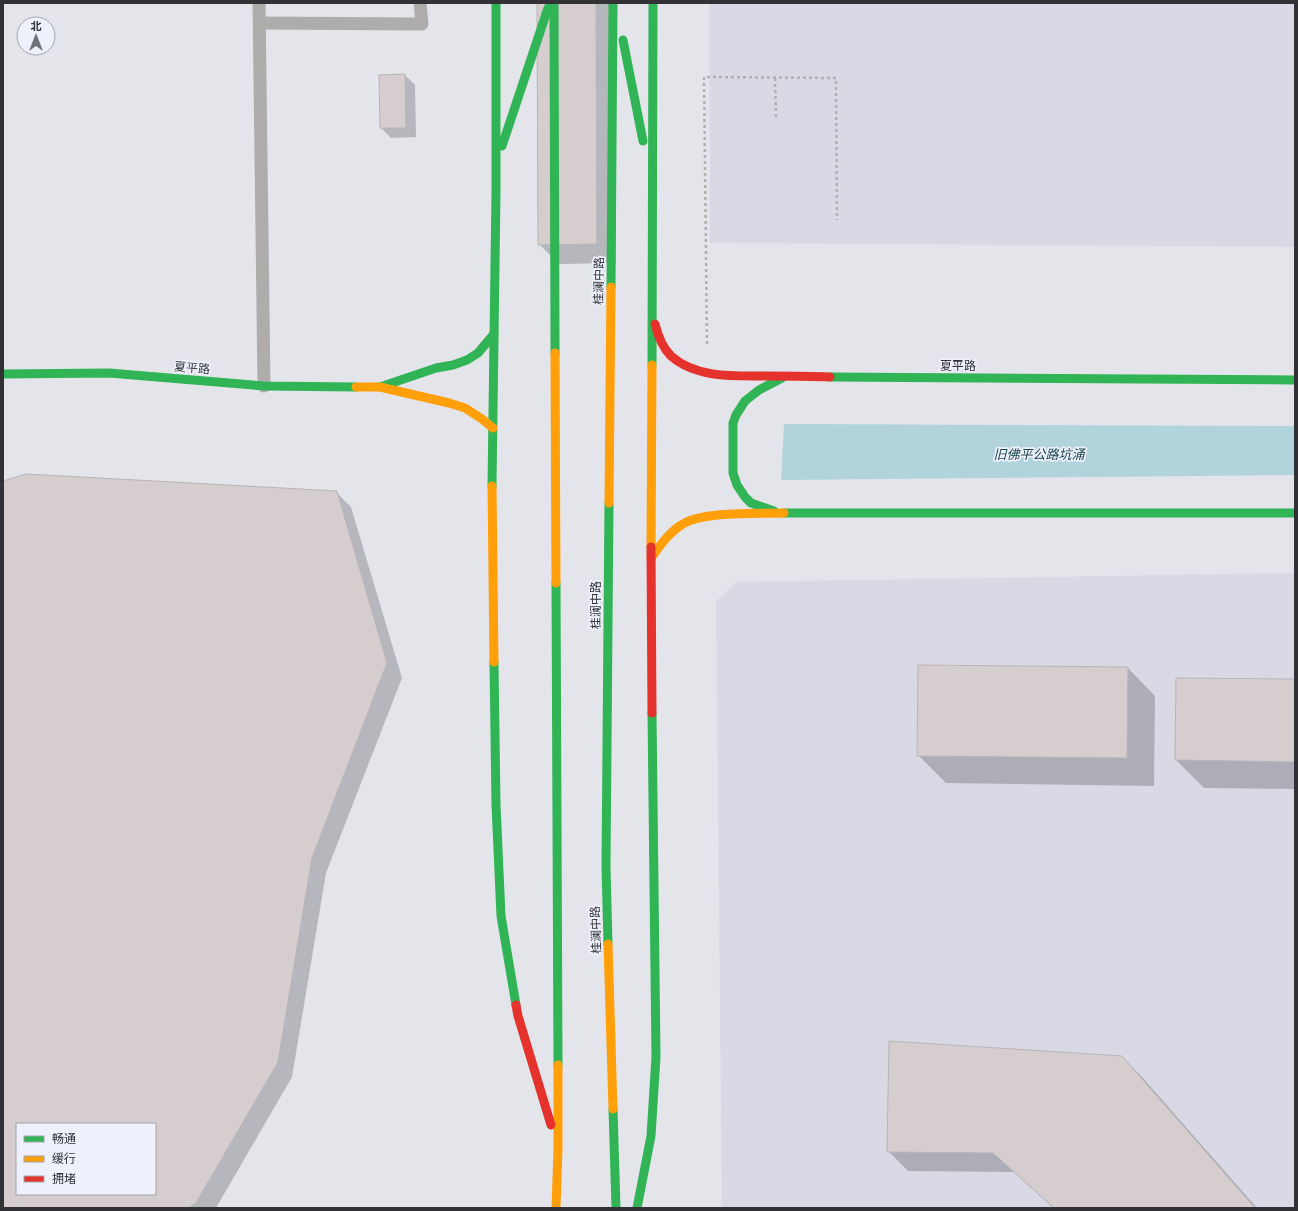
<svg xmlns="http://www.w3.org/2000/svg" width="1298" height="1211" font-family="Quicksand,'Noto Sans SC',sans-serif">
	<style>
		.built { fill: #d8d9e5 }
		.water { fill: #b1d3dc }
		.shadow { fill: #0003; fill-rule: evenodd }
		.building { fill: #d6cdcf; stroke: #b6b5b7; fill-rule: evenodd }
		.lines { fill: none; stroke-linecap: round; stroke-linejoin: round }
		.path { stroke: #b1b0b2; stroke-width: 2.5; stroke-dasharray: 3 3; stroke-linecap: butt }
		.lane { stroke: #aeadac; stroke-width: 13 }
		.fast { stroke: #30b455; stroke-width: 9 }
		.slow { stroke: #ff9f0a; stroke-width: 9 }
		.jam { stroke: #e5322d; stroke-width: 9 }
		.labels { text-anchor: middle; stroke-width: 3.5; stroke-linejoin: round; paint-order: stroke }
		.street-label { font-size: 12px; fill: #323236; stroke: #eef0fb }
		.water-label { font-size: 13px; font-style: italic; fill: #1a454d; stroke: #eef0fb }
	</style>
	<rect width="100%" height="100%" fill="#e4e5eb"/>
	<!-- built -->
	<g class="built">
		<path d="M709 3H1295V247L710 243Z"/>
		<path d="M1295 573V1208H722L716 601 736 582Z"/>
	</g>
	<!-- water -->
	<path class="water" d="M784 424 1295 426V475L781 480Z"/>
	<!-- shadow -->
	<g class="shadow">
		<path d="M538 3H615L616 263 559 264 539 244Z"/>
		<path d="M405 75 415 85 416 137 391 138 381 128Z"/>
		<path d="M3 482 336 492 351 507 402 678 326 873 292 1077 216 1208H3ZM17 1124H155V1194H17Z"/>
		<path d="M1128 668 1155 696 1154 786 946 783 918 755Z"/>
		<path d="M1295 680V789L1204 788 1176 760Z"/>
		<path d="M1122 1057 1142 1077 1257 1208H1053L1014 1172 908 1171 888 1151Z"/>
	</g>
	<!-- building -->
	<g class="building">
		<path d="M537 3H596L597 244 538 245Z"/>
		<path d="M405 74 406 128H380L379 75Z"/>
		<path d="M26 474 337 491 387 663 312 858 278 1062 196 1203 188 1208H3V481ZM17 1124H155V1194H17Z"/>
		<path d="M918 665 1128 667 1127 758 917 756Z"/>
		<path d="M1176 678 1295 679V762L1175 760Z"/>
		<path d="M889 1041 1122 1056 1255 1208H1054L993 1153 887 1152Z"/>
	</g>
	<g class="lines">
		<!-- path -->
		<g class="path">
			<path d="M775 78 776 118"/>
			<path d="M707 344 704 77 836 78 837 220"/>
		</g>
		<!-- lane -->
		<g class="lane">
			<path d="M259 3 264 386"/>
			<path d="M260 23 422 24 420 3"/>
		</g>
		<!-- fast -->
		<g class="fast">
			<path d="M554 3 555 353"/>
			<path d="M623 40 643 141"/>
			<path d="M502 146 548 8"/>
			<path d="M611 287 613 3"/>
			<path d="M652 365 653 3"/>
			<path d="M3 374 109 373 264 386 356 387"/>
			<path d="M830 377 1295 380"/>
			<path d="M380 387 436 368 453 365 467 360 478 353 494 334"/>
			<path d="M492 486 496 192V3"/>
			<path d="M774 511 751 503 745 497 737 485 733 473V423L736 415 745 401 759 390 782 378"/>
			<path d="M784 513H1295"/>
			<path d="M556 583 558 1065"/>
			<path d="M494 662 496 805 501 916 516 1005"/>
			<path d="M608 944 606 867 609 503"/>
			<path d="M613 1109 616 1208"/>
			<path d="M637 1208 651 1136 656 1057 652 713"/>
		</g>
		<!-- slow -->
		<g class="slow">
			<path d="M555 353 556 583"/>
			<path d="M356 387H380L449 403 465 408 482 419 493 428"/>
			<path d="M492 486 494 662"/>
			<path d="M609 503 611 287"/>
			<path d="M651 547 652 365"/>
			<path d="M651 558C660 546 669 532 683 524 704 511 758 514 784 513"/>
			<path d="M608 944 613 1109"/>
			<path d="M556 1208 558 1149V1065"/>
		</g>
		<!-- jam -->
		<g class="jam">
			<path d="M655 324C658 336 662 347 671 356 697 379 737 376 769 376 789 376 810 376 830 377"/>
			<path d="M651 547 652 713"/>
			<path d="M516 1005 518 1016 551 1125"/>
		</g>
	</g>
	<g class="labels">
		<!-- street labels -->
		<g class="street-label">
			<text transform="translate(599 281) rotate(-89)" y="4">桂澜中路</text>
			<text x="958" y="370">夏平路</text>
			<text transform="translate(192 368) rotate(5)" y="4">夏平路</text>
			<text transform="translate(596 605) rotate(-90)" y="4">桂澜中路</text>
			<text transform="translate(596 930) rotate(-92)" y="4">桂澜中路</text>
		</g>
		<!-- water labels -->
		<g class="water-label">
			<text x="1039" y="459">旧佛平公路坑涌</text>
		</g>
	</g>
	<!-- border -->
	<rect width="1298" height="1211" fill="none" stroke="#323236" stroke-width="8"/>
	<!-- legend -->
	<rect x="16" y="1123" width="140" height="72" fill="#eef0fb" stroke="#a3a4ac"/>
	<rect x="24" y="1136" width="20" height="6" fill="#30b455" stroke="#a3a4ac"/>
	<text x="52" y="1143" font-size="12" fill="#323236">畅通</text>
	<rect x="24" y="1156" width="20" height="6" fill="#ff9f0a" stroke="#a3a4ac"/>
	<text x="52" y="1163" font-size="12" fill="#323236">缓行</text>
	<rect x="24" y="1176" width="20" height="6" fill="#e5322d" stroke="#a3a4ac"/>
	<text x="52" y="1183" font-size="12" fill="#323236">拥堵</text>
	<!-- north arrow -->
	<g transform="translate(36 36)"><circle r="19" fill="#eef0fb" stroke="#a3a4ac"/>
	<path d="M0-3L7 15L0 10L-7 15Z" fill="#707175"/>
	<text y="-6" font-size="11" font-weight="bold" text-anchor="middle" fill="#323236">北</text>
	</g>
</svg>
